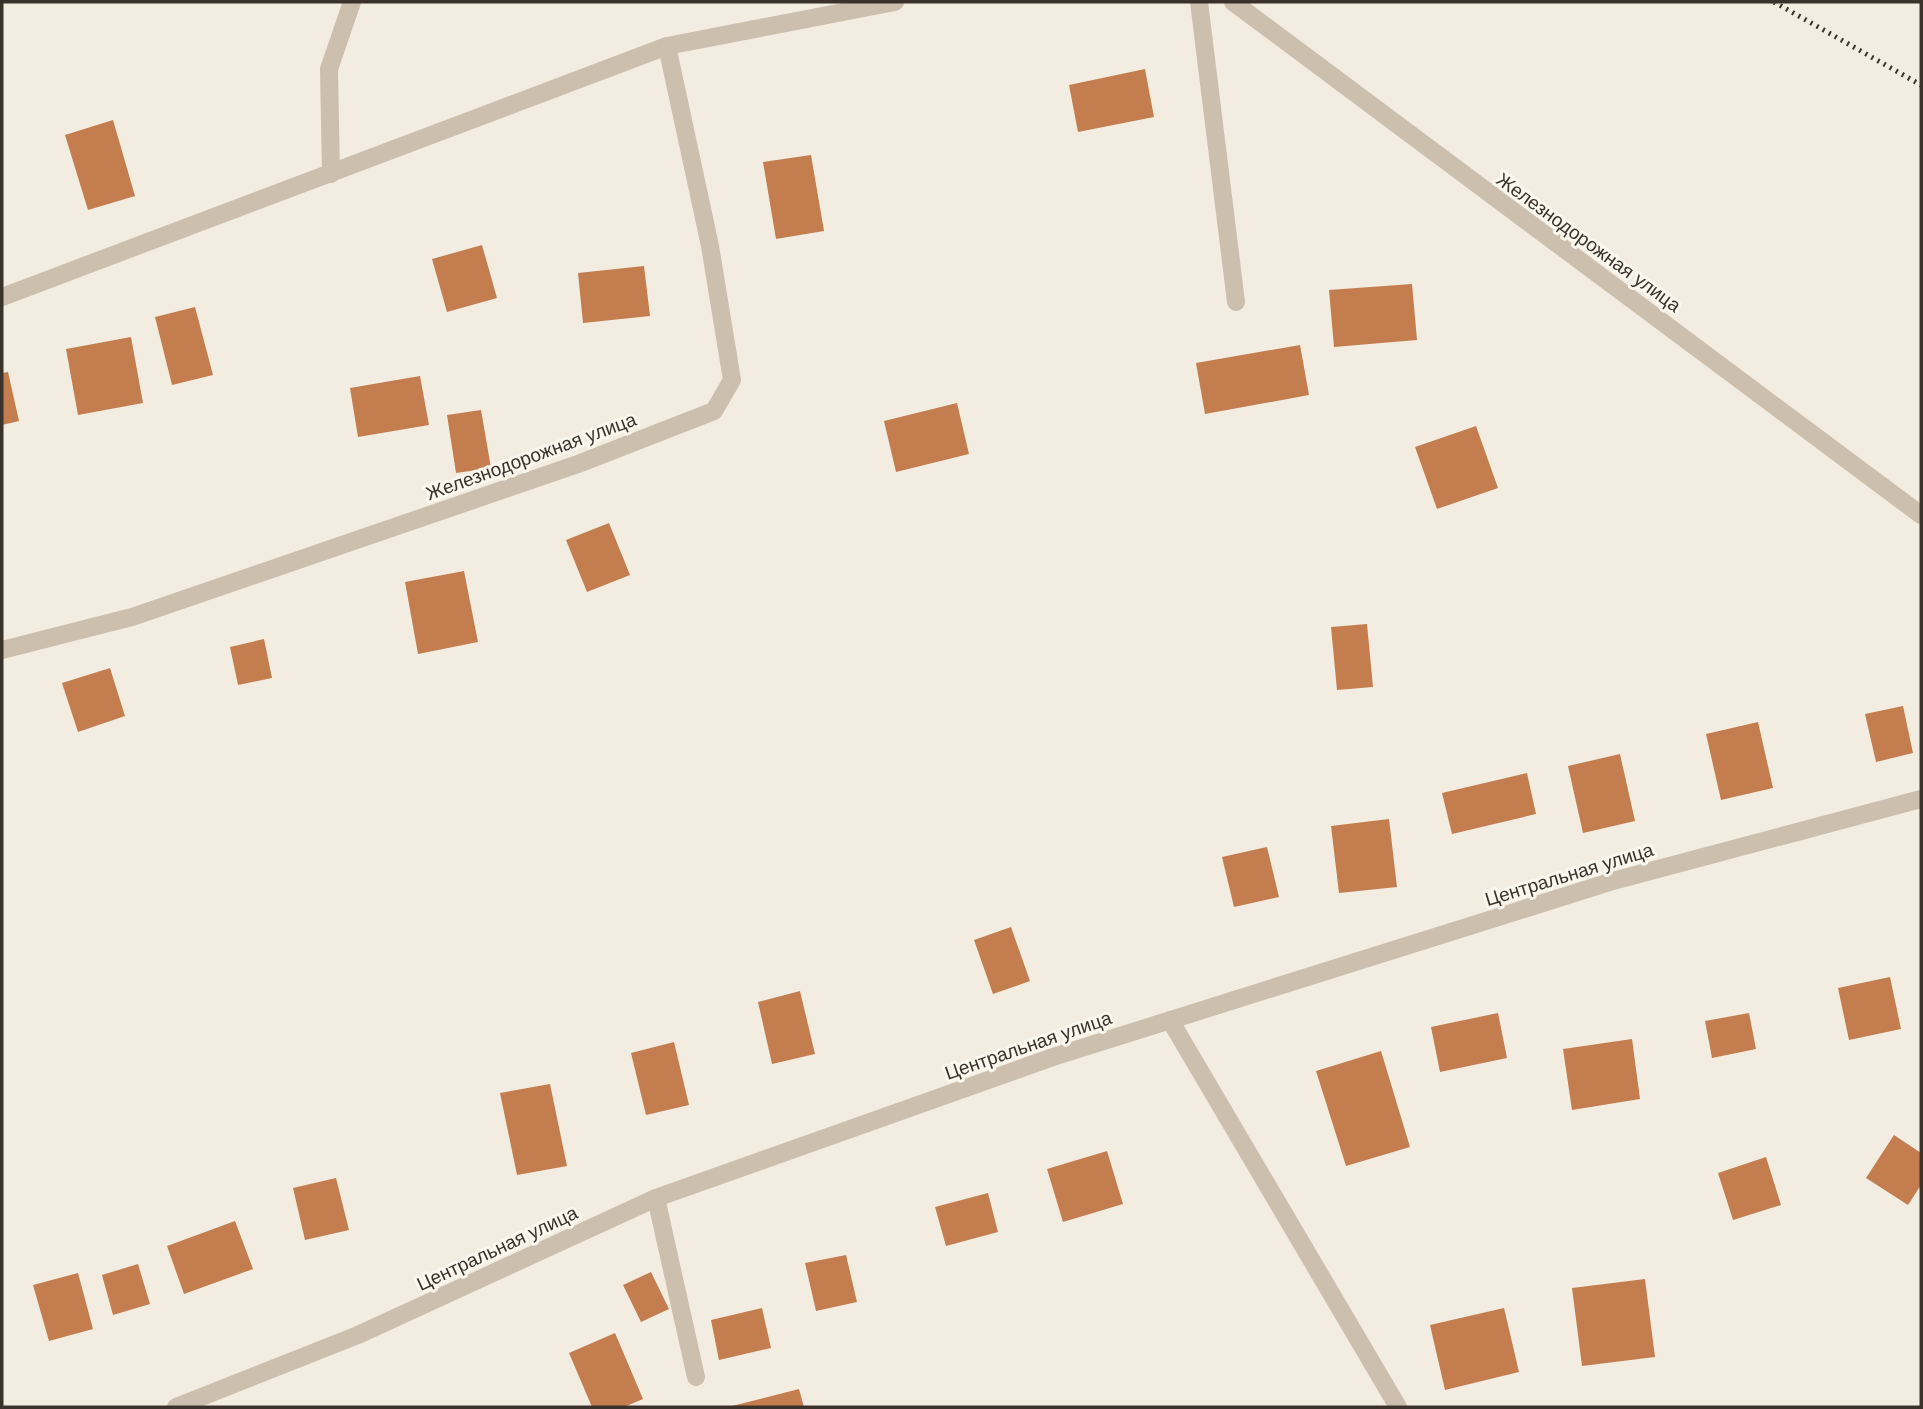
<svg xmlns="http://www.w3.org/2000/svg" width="1923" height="1409" font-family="Helvetica,sans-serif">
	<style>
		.building { fill: #c37d4f }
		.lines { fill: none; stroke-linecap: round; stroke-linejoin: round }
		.service { stroke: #ccbfad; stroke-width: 18 }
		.minor { stroke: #ccbfad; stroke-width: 18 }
		.rail { stroke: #3a322b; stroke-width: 5; stroke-dasharray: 2 5; stroke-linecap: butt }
		.labels { text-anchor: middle; stroke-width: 6; stroke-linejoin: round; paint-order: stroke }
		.street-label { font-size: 19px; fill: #3a322b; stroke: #faf7ee }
	</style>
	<rect width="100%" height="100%" fill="#f3ede1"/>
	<!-- building -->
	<g class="building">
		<path d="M1145 69 1154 117 1078 132 1069 85Z"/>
		<path d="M113 120 135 196 88 210 65 135Z"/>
		<path d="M811 155 824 231 776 239 763 162Z"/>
		<path d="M482 245 497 298 447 312 432 259Z"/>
		<path d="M644 266 650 316 583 323 578 273Z"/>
		<path d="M1412 284 1417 340 1334 347 1329 290Z"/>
		<path d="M195 307 213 375 172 385 155 317Z"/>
		<path d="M131 337 143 403 78 415 66 349Z"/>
		<path d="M1300 345 1309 395 1205 414 1196 363Z"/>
		<path d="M8 372 19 421 2 425V373Z"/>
		<path d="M420 376 429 425 358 437 350 388Z"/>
		<path d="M957 403 969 454 896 472 884 421Z"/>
		<path d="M481 410 491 468 456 473 447 415Z"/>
		<path d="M1476 426 1498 488 1437 509 1415 447Z"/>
		<path d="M609 523 630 575 587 592 566 540Z"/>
		<path d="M464 571 478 642 418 654 405 582Z"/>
		<path d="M1367 624 1373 687 1337 690 1331 627Z"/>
		<path d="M264 639 272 678 238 685 230 647Z"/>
		<path d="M110 668 125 716 78 732 62 683Z"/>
		<path d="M1903 706 1913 753 1876 762 1865 714Z"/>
		<path d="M1758 722 1773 788 1721 800 1706 734Z"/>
		<path d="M1620 754 1635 821 1583 833 1568 766Z"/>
		<path d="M1527 773 1536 814 1452 834 1442 793Z"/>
		<path d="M1389 819 1397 887 1339 893 1331 826Z"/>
		<path d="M1267 847 1279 897 1234 907 1222 857Z"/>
		<path d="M1011 927 1030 981 993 994 974 940Z"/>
		<path d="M1890 977 1901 1029 1849 1040 1838 988Z"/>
		<path d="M800 991 815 1054 772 1064 758 1002Z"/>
		<path d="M1498 1013 1507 1058 1440 1072 1431 1027Z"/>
		<path d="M1749 1013 1756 1049 1712 1058 1705 1021Z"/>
		<path d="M1632 1039 1640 1099 1572 1110 1563 1049Z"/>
		<path d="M674 1042 689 1105 646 1115 631 1053Z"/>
		<path d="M1381 1051 1410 1147 1346 1166 1316 1071Z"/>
		<path d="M550 1084 567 1166 517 1175 500 1093Z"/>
		<path d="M1894 1135 1921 1153V1185L1908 1205 1866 1178Z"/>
		<path d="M1107 1151 1123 1204 1063 1222 1047 1169Z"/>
		<path d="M1766 1157 1781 1205 1733 1220 1718 1173Z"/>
		<path d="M336 1178 349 1230 305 1240 293 1188Z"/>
		<path d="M988 1193 998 1232 946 1246 935 1207Z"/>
		<path d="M235 1221 253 1269 184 1294 167 1246Z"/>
		<path d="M846 1255 857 1302 816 1311 805 1263Z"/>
		<path d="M138 1264 150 1304 113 1315 102 1275Z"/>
		<path d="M651 1272 669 1309 641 1322 623 1285Z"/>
		<path d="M78 1273 93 1329 49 1341 33 1285Z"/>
		<path d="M1645 1279 1655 1357 1582 1366 1572 1288Z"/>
		<path d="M762 1308 771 1348 719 1360 711 1320Z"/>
		<path d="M1504 1308 1519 1372 1445 1390 1430 1325Z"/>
		<path d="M615 1333 643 1399 624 1407H592L569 1353Z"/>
		<path d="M799 1389 804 1407H732V1406Z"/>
	</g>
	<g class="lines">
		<!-- service -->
		<g class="service">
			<path d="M1199 2 1236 302"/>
			<path d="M331 174 329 69 352 2"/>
			<path d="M1170 1020 1398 1407"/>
			<path d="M656 1198 696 1377"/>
		</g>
		<!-- minor -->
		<g class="minor">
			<path d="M1233 2 1921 515"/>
			<path d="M2 297 667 46 895 2"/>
			<path d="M2 650 132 617 578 464 714 411 732 380 710 246 667 46"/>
			<path d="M176 1407 358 1335 656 1198 1053 1057 1613 881 1921 799"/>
		</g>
		<!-- rail -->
		<path class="rail" d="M1774 2 1921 85"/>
	</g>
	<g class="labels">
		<!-- street labels -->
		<g class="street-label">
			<text transform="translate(1589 242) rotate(36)" y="7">Железнодорожная улица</text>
			<text transform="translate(531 456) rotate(-20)" y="7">Железнодорожная улица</text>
			<text transform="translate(1569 874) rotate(-17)" y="7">Центральная улица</text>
			<text transform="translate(1028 1045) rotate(-19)" y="7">Центральная улица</text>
			<text transform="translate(497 1248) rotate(-25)" y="7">Центральная улица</text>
		</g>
	</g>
	<!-- border -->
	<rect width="1923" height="1409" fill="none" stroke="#3a322b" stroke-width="7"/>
</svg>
